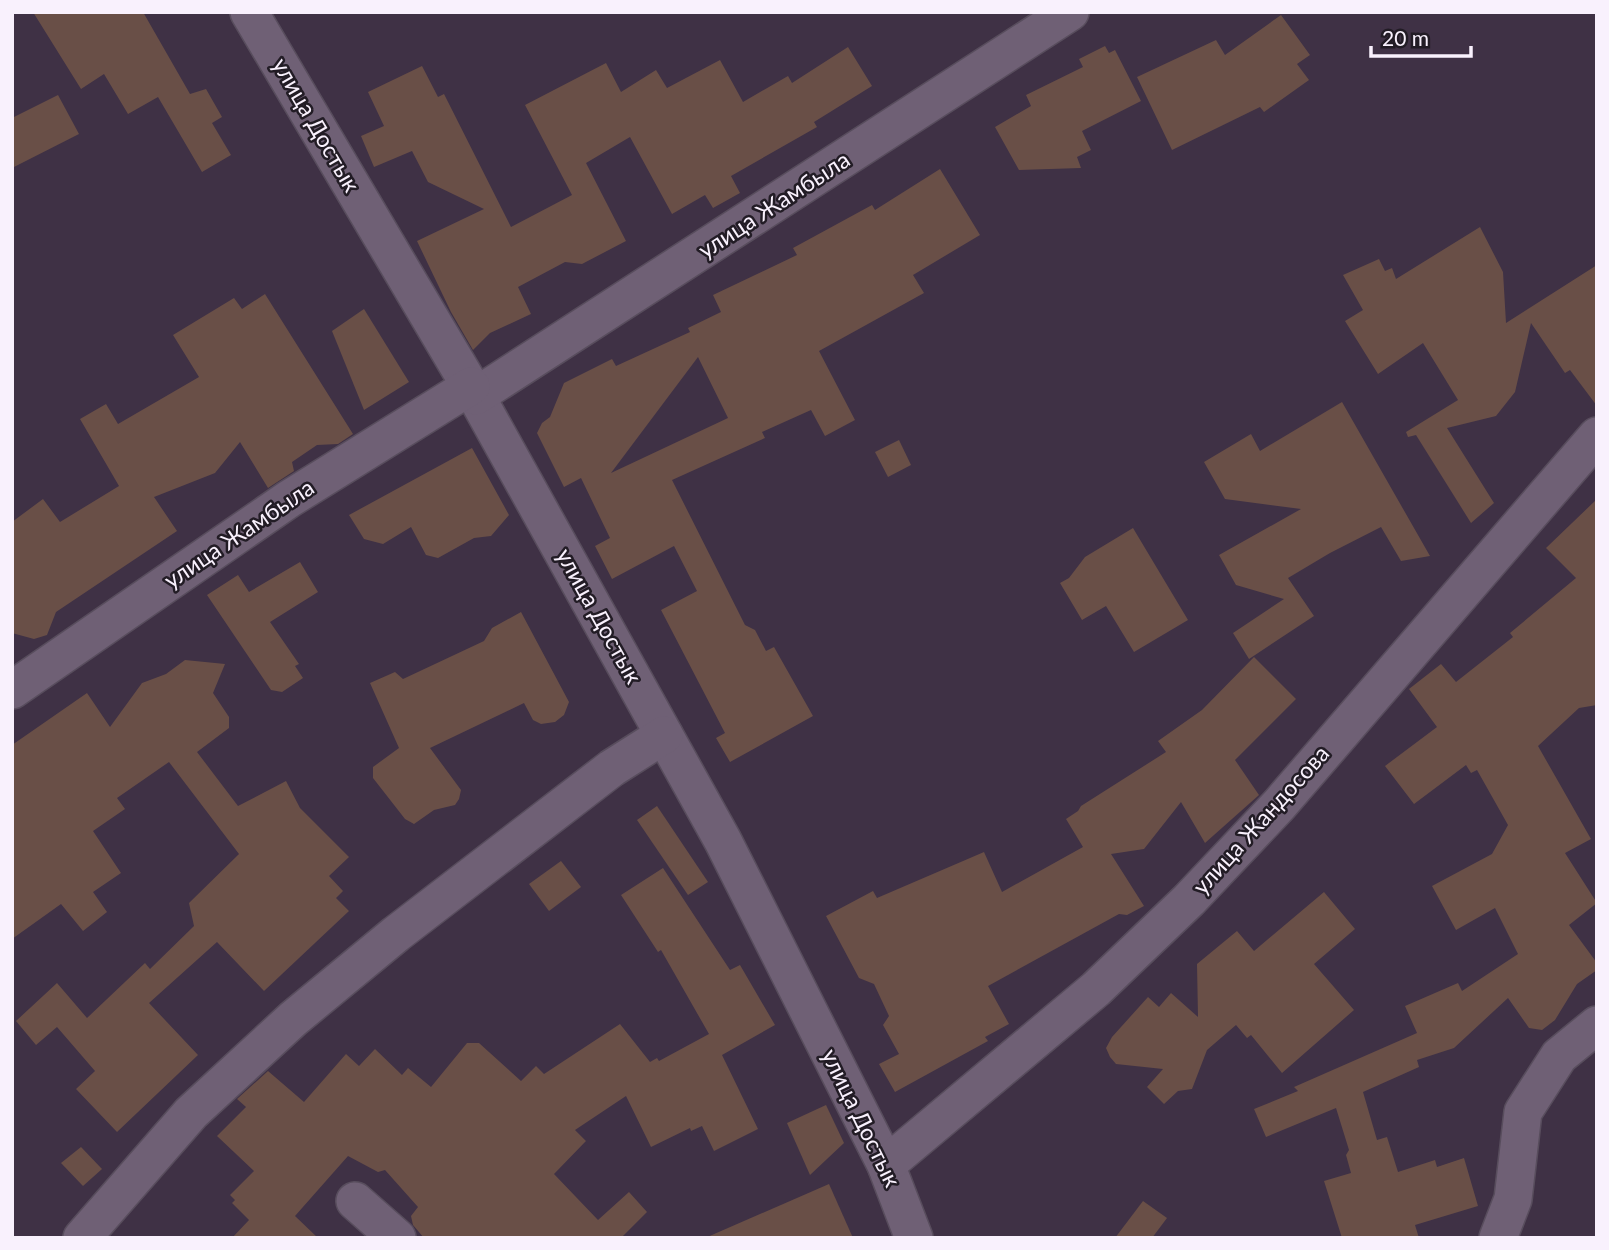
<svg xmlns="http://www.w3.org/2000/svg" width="1609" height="1250" font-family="Lato,sans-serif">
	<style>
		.building { fill: #694f47; fill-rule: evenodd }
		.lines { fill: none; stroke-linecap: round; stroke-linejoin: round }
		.minor-casing { stroke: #584d5d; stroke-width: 40 }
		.minor { stroke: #6f6075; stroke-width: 37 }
		.labels { text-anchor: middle; stroke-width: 5; stroke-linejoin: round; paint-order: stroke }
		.street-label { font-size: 23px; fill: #f9f1fd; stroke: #221c25 }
	</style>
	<rect width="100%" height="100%" fill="#3f3145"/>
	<!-- building -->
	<g class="building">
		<path d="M33 12H143L190 94 206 89 222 117 212 123 231 155 202 172 158 97 128 114 104 74 81 89Z"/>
		<path d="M1281 15 1310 55 1297 64 1309 80 1264 112 1260 107 1172 150 1137 77 1216 40 1225 55Z"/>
		<path d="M1105 46 1109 53 1115 50 1141 101 1082 131 1091 150 1077 157 1081 168 1019 170 995 127 1031 106 1026 95 1083 67 1079 59Z"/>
		<path d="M848 47 872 86 814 122 817 127 731 176 740 193 713 208 705 195 672 214 630 137 586 163 626 241 582 264 565 262 518 287 531 314 490 333 473 350 451 312 417 241 484 209 428 182 412 151 374 167 361 136 384 126 368 92 422 66 438 97 444 94 511 227 572 195 525 105 606 63 621 92 656 70 667 88 720 60 743 102 788 76 792 83Z"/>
		<path d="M58 95 79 134 12 168V118Z"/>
		<path d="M940 169 980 235 913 275 924 293 819 351 855 420 825 436 811 410 762 432 765 438 672 480 745 625 755 630 766 651 774 647 813 716 730 762 716 738 725 733 661 610 697 591 674 546 612 579 595 546 610 538 581 478 564 487 537 433 542 423 550 417 564 383 612 359 616 366 690 332 688 328 721 312 713 295 797 255 793 248 872 205 875 210ZM698 357 728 418 611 473Z"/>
		<path d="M1480 227 1503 272 1506 323 1597 265V406L1570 370 1565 373 1531 323 1515 392 1496 416 1447 428 1494 503 1471 523 1416 435 1408 437 1406 432 1458 400 1423 343 1378 374 1345 321 1363 310 1343 275 1379 259 1385 271 1392 268 1396 279Z"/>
		<path d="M265 294 353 434 338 444 317 445 292 462 294 471 268 488 240 442 215 473 154 497 177 531 56 612 47 635 34 639 12 633V522L43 499 60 522 119 486 80 419 106 404 118 424 199 377 173 335 234 298 242 309Z"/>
		<path d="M364 309 409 382 364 410 332 331Z"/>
		<path d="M1342 402 1430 556 1401 561 1381 527 1330 553 1288 578 1314 616 1249 659 1233 633 1284 599 1236 585 1219 555 1301 509 1225 499 1204 462 1251 434 1260 451Z"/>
		<path d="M899 440 911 465 888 477 875 452Z"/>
		<path d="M472 448 509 515 491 536 474 538 438 558 426 555 411 527 383 544 364 539 349 515Z"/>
		<path d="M1597 499V705L1579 708 1538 746 1591 839 1565 853 1597 903 1569 925 1597 963V970L1577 984 1555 1020 1542 1030 1529 1028 1508 998 1454 1048 1417 1060 1419 1067 1363 1092 1377 1140 1387 1137 1398 1172 1435 1160 1437 1167 1464 1158 1478 1206 1415 1225 1419 1238H1342L1324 1181 1351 1173 1346 1155 1349 1150 1336 1108 1266 1137 1254 1109 1298 1091 1294 1087 1417 1033 1405 1006 1458 983 1462 991 1518 954 1495 908 1456 930 1432 886 1492 854 1508 825 1477 770 1471 773 1466 765 1414 804 1385 766 1437 727 1409 689 1441 664 1456 682 1513 637 1510 633 1576 578 1546 548Z"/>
		<path d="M1133 528 1188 620 1134 652 1106 606 1082 620 1060 583 1069 578 1085 557Z"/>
		<path d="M300 562 318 592 270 622 299 664 295 666 303 678 282 692 271 690 207 595 238 575 249 592Z"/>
		<path d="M521 612 569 702 564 715 555 722 541 724 533 720 524 703 430 748 461 790 459 799 455 805 434 810 414 824 405 819 373 778V767L399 748 370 683 395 672 403 679 484 641 492 628Z"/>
		<path d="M1254 657 1296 699 1235 760 1259 795 1205 843 1181 802 1144 849 1111 854 1144 906 1127 915 1119 914 988 986 1009 1024 985 1037 988 1041 895 1092 879 1064 899 1054 883 1025 889 1016 874 984 859 978 826 916 873 891 877 898 984 852 1002 892 1083 847 1066 819 1078 811 1081 806 1166 752 1158 741 1202 710Z"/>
		<path d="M185 660 225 664 213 693 229 717V728L197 752 238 806 286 781 300 808 349 857 329 876 343 891 336 898 349 911 264 991 217 942 149 1003 198 1055 117 1132 76 1089 95 1071 57 1027 36 1045 16 1021 57 983 87 1018 145 963 150 969 194 926 189 903 239 854 169 762 117 798 125 809 93 831 121 873 93 892 107 912 83 931 61 904 12 939V745L87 693 110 727 142 683 166 674Z"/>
		<path d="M657 806 708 882 688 895 637 820Z"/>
		<path d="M561 861 581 887 549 911 529 884Z"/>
		<path d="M663 868 730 970 740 965 775 1025 722 1055 758 1129 714 1151 702 1126 691 1131 690 1128 651 1147 626 1096 575 1130 586 1141 554 1174 598 1220 629 1192 647 1212 621 1238H424L413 1225 411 1216 418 1207 385 1170 378 1172 348 1156 295 1216 318 1238H232L249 1220 232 1203 235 1200 230 1195 254 1171 217 1136 246 1107 237 1099 268 1071 304 1102 346 1054 359 1066 375 1049 402 1075 408 1068 431 1087 467 1043H479L521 1081 536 1066 544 1074 620 1024 650 1062 657 1058 659 1061 709 1034 661 950 658 952 621 895Z"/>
		<path d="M1324 892 1355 929 1314 964 1354 1010 1282 1073 1251 1035 1247 1038 1236 1025 1207 1050 1192 1089 1178 1091 1164 1104 1147 1087 1163 1069 1116 1064 1110 1057 1106 1048 1112 1037 1148 997 1159 1007 1171 993 1198 1017 1197 964 1237 931 1254 951Z"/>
		<path d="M826 1105 844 1143 810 1175 787 1123Z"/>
		<path d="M81 1147 102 1169 83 1186 61 1163Z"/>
		<path d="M829 1184 853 1238H705Z"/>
		<path d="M1143 1201 1167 1218 1152 1238H1115Z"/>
	</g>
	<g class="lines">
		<defs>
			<g id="minor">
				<path d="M249 12 476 396 723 841 886 1165 914 1238"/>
				<path d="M476 396 1070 12"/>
				<path d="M12 690 289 499 471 386"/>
				<path d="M886 1165 1096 989 1189 900 1279 805 1597 436"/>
				<path d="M355 1201 397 1238"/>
				<path d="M82 1238 191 1113 293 1019 396 934 612 768 664 735"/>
				<path d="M1498 1238 1513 1199 1523 1112 1559 1056 1597 1025"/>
			</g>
		</defs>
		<!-- minor casing -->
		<use href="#minor" class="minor-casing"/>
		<!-- minor -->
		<use href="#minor" class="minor"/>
	</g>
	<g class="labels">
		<!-- street labels -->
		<g class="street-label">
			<text transform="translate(316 125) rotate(60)" y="8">улица Достык</text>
			<text transform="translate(774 205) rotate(-33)" y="8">улица Жамбыла</text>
			<text transform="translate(239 534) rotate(-34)" y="8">улица Жамбыла</text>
			<text transform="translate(599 616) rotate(61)" y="8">улица Достык</text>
			<text transform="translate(1261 820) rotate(-48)" y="8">улица Жандосова</text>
			<text transform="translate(861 1118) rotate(64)" y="8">улица Достык</text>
		</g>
	</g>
	<!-- border -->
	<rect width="1609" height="1250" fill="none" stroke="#f9f1fd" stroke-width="28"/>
	<!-- scale -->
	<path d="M1371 46v10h100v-10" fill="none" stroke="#f9f1fd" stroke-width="3.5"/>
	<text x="1382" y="46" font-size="21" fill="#f9f1fd" stroke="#221c25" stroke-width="5" paint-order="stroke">20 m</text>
</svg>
